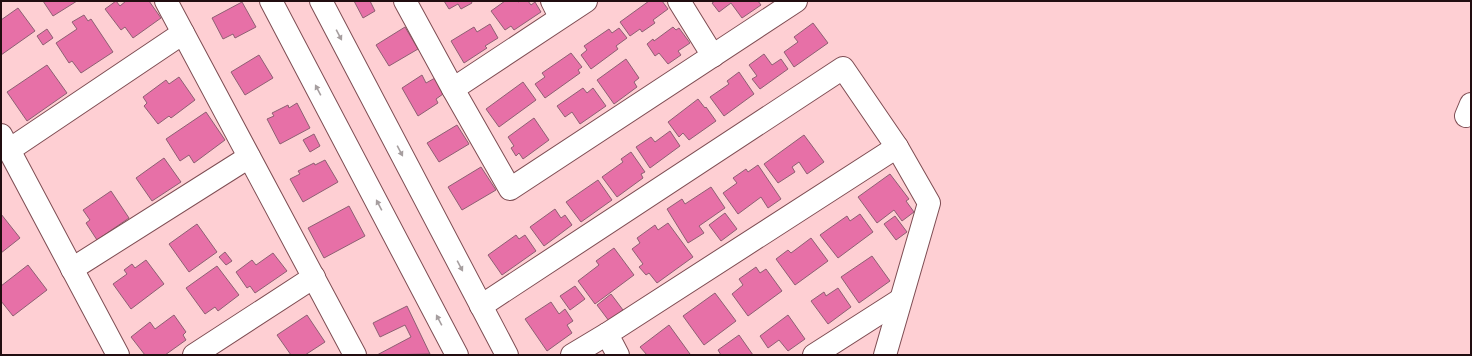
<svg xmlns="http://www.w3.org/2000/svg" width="1472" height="356" font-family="'Source Serif 4',serif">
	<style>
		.building { fill: #e770a7; stroke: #8e5f73 }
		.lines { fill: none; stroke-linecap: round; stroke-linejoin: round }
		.street-casing { stroke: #7e4d53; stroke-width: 24 }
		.secondary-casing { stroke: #7e4d53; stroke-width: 24 }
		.street { stroke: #fff; stroke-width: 22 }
		.secondary { stroke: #fff; stroke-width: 22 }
		.oneway { fill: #a69e9f }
	</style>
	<rect width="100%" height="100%" fill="#fecfd3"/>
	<!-- building -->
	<g class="building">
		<path d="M43 1H77L53 16Z"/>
		<path d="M116 1 120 6 126 1H149L161 18 133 38 125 27 121 30 105 9Z"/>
		<path d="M354 1H370L375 11 363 18Z"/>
		<path d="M444 1H471L472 3 461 9 458 4 449 9Z"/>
		<path d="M505 1H517L518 2 520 1H528L531 5 535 2 541 12 514 30 511 26 505 30 491 11Z"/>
		<path d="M649 1H662L668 9 653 20 655 23 642 32 640 29 630 36 620 22Z"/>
		<path d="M715 1H758L761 5 742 18 731 3 719 12 712 3Z"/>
		<path d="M242 2 256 27 235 38 233 34 223 39 212 18Z"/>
		<path d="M18 8 35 31 1 55V20Z"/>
		<path d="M84 15 88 21 91 19 113 52 81 73 72 61 69 63 56 43 77 29 72 22Z"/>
		<path d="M813 23 828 43 794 67 784 52 798 42 794 37Z"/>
		<path d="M490 24 498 38 485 46 487 48 464 63 451 41 474 27 477 32Z"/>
		<path d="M405 27 418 49 389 66 376 45Z"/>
		<path d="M673 27 676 30 679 28 690 43 678 51 681 55 668 64 659 53 655 56 647 44 653 39 654 41Z"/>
		<path d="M619 28 627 38 616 46 618 49 591 69 581 55 587 50 584 46 609 29 612 33Z"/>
		<path d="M47 29 53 38 43 45 37 36Z"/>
		<path d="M571 53 582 67 578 70 580 73 545 98 535 84 545 77 542 73Z"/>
		<path d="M764 54 772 65 781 59 788 69 760 89 752 79 757 76 749 65Z"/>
		<path d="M259 55 273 78 245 95 231 72Z"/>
		<path d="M626 59 639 78 634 82 637 87 614 104 597 80Z"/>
		<path d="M47 65 67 93 27 121 7 92Z"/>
		<path d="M739 72 754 94 724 116 710 97 729 84 727 81Z"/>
		<path d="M422 75 426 83 435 78 443 94 436 99 438 103 418 116 402 88Z"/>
		<path d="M179 77 195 100 171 118 169 116 158 124 144 106 147 103 143 97 166 80 169 84Z"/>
		<path d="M523 82 536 100 499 127 486 109Z"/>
		<path d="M583 88 587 93 593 88 606 106 580 124 572 112 565 117 557 106Z"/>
		<path d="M698 99 705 108 706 107 716 121 689 140 683 133 679 137 668 122Z"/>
		<path d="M297 103 310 128 280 144 267 119 274 116 272 113 288 105 289 108Z"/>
		<path d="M206 112 225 140 194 163 189 155 180 161 166 139Z"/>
		<path d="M534 118 549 140 523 159 519 153 516 156 511 148 514 146 508 137Z"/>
		<path d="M457 125 469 144 439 162 427 143Z"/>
		<path d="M670 131 680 146 650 168 636 147 651 137 655 142Z"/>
		<path d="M314 134 320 146 310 152 303 140Z"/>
		<path d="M804 135 824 162 807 174 799 162 792 167 795 172 778 183 764 164Z"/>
		<path d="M631 152 645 172 641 174 643 178 617 197 602 177 623 162 621 159Z"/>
		<path d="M164 158 181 182 152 201 136 178Z"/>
		<path d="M325 160 338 182 303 202 290 179 300 174 298 171 314 163 315 165Z"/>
		<path d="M758 165 781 199 768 208 761 197 738 214 723 193 737 183 733 178 746 169 748 172Z"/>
		<path d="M481 167 496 190 462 210 448 187Z"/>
		<path d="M890 174 909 199 906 201 914 212 902 221 894 210 877 223 858 197Z"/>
		<path d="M598 180 612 200 581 222 566 202Z"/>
		<path d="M711 187 725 208 699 226 704 233 688 243 667 209 682 199 685 204Z"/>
		<path d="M111 191 129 218 97 240 86 223 90 220 83 210Z"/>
		<path d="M349 206 365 236 324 258 308 228Z"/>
		<path d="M555 209 561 218 565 215 572 225 544 246 530 227Z"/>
		<path d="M725 213 737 229 721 241 709 225Z"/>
		<path d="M1 214 20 238 1 253Z"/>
		<path d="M860 214 873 232 838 258 820 235 847 216 850 221Z"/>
		<path d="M895 216 907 232 896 240 884 224Z"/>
		<path d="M668 223 693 257 657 283 649 273 646 275 639 267 643 264 632 249 640 243 637 238 655 225 658 230Z"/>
		<path d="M197 224 217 252 189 272 169 244Z"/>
		<path d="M516 235 519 239 525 235 536 251 502 275 488 255Z"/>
		<path d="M811 238 828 261 795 285 776 259 788 250 791 253Z"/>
		<path d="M614 248 634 275 595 304 578 281 599 265 596 261Z"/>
		<path d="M225 252 232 261 226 265 219 257Z"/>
		<path d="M273 253 287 271 255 293 250 286 247 288 236 272 252 260 256 265Z"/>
		<path d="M872 256 890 281 859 303 841 277Z"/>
		<path d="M146 260 164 284 131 309 113 284 127 274 124 270 132 264 135 268Z"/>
		<path d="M28 265 47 290 13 316 1 301V286Z"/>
		<path d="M217 266 239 295 218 311 215 307 205 314 186 288Z"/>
		<path d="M756 267 760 273 766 269 782 291 748 316 732 294 743 285 739 279Z"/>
		<path d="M575 286 585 299 570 310 560 296Z"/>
		<path d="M838 288 851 307 828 324 811 301 824 292 826 296Z"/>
		<path d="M715 293 736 321 704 345 683 316Z"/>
		<path d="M611 294 623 310 609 321 597 305Z"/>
		<path d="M551 302 559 314 565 309 573 321 567 325 572 333 547 351 525 319Z"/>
		<path d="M407 306 430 354 377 355 411 337 405 325 380 337 373 323Z"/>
		<path d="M174 315 186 332 183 335 186 340 165 355H145L131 337 150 322 155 329Z"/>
		<path d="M307 315 325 342 305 355H291L277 335Z"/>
		<path d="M788 315 805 339 788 351 779 340 768 348 760 336Z"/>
		<path d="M669 325 690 354 688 355H647L640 347Z"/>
		<path d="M739 335 753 355H721L718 350Z"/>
	</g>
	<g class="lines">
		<defs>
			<g id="street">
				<path d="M166 1 355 355"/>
				<path d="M405 1 453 89 510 189 796 1"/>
				<path d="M552 1 560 17"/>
				<path d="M679 1 713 56"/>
				<path d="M453 89 586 1"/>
				<path d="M1466 116 1471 104"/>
				<path d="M1 135 118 355"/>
				<path d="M9 150 183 33"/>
				<path d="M72 269 249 157"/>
				<path d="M481 306 843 68 897 147 929 203 885 355"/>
				<path d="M194 355 314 277"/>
				<path d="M572 355 607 334"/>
				<path d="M618 355 607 334 897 147"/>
				<path d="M814 355 900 300"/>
			</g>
			<g id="secondary">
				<path d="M271 1 457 355"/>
				<path d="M321 1 507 355"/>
			</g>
		</defs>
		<!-- street casing -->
		<use href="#street" class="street-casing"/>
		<!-- secondary casing -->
		<use href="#secondary" class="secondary-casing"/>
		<!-- street -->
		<use href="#street" class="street"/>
		<!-- secondary -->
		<use href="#secondary" class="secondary"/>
	</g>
	<!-- one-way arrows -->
	<defs><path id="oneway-solid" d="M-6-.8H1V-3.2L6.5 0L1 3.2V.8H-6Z"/></defs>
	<g class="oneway">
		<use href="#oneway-solid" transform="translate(339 35) rotate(62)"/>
		<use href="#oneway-solid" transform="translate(318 90) rotate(-118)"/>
		<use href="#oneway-solid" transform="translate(400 151) rotate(62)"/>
		<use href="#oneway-solid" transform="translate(379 205) rotate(-118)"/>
		<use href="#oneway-solid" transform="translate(460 266) rotate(62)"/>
		<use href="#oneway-solid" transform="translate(439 320) rotate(-118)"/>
	</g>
	<!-- border -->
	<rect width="1472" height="356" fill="none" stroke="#210d10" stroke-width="4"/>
</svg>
